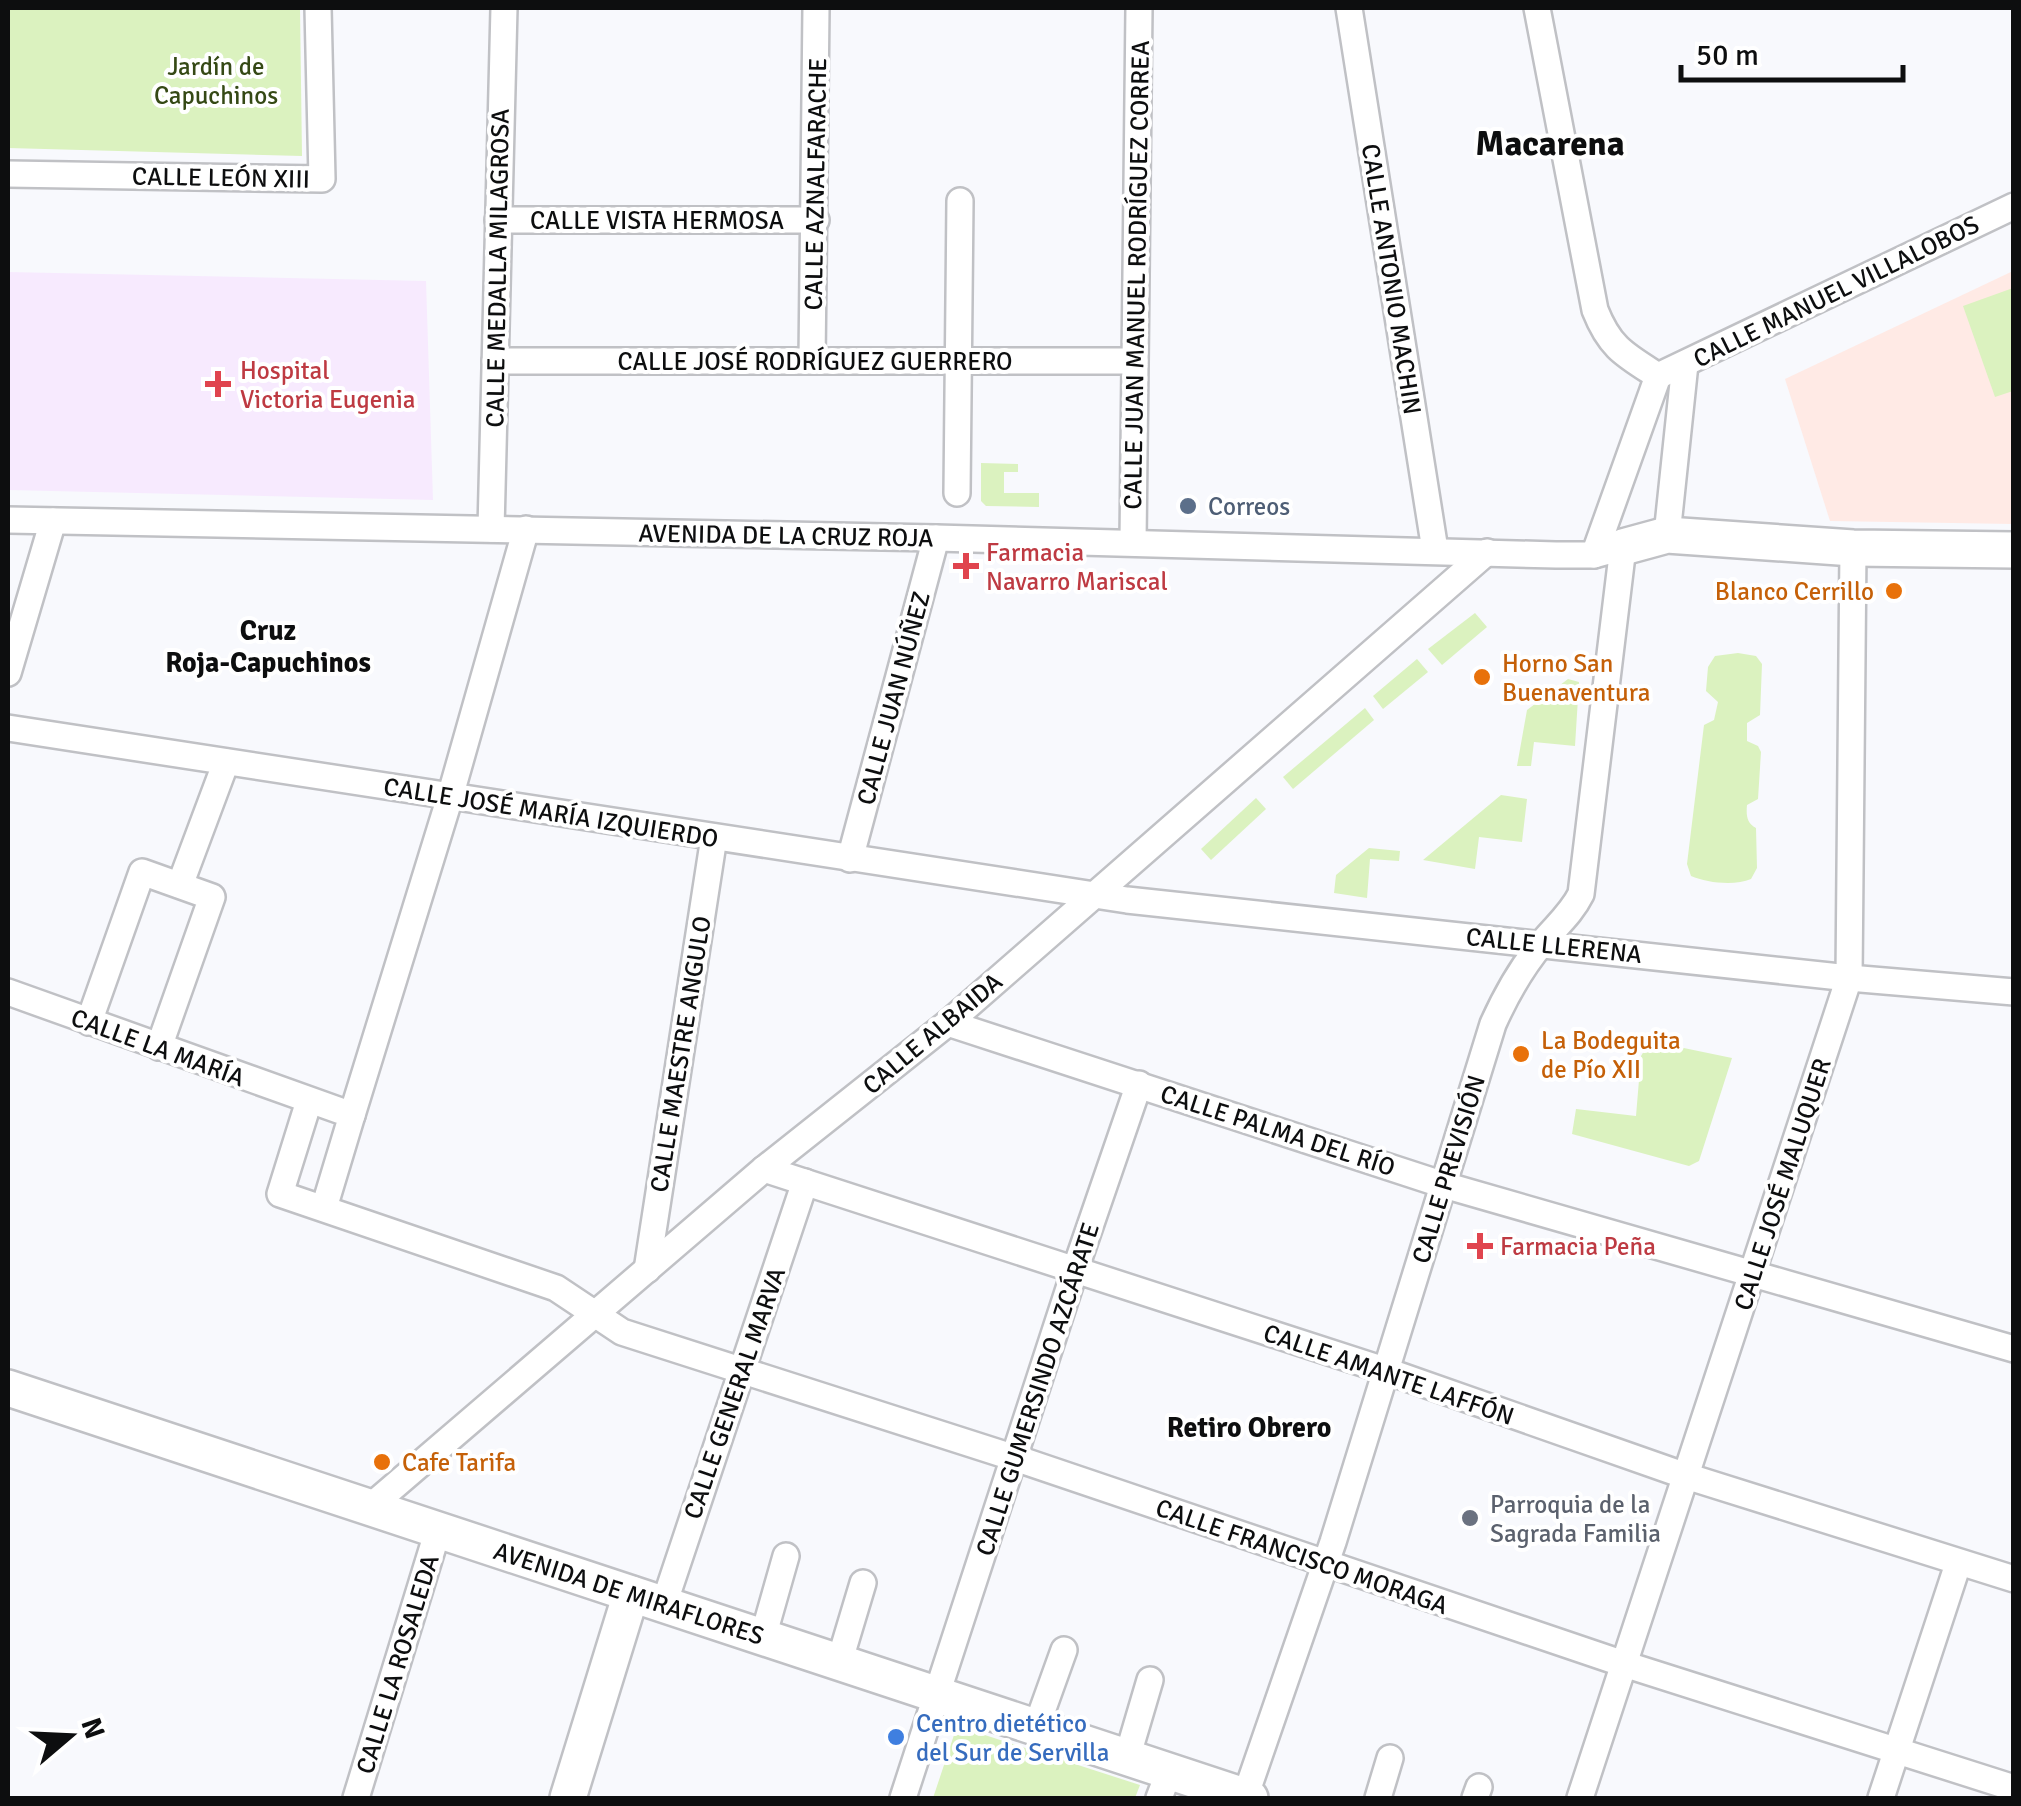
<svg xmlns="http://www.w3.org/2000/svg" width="2021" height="1806" font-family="Signika,sans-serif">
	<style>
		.education { fill: #ffeae5 }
		.medical { fill: #f7eafe }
		.green { fill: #dbf2bf }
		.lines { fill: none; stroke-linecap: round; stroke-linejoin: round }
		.street-casing { stroke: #c0c1c5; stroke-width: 30 }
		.secondary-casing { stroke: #c0c1c5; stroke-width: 40 }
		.street { stroke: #fff; stroke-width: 25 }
		.secondary { stroke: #fff; stroke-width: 35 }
		.health-dot { fill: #e0444e; stroke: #fff; stroke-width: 4 }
		.service-dot { fill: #5c6f8a; stroke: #fff; stroke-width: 4 }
		.food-dot { fill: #e8710a; stroke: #fff; stroke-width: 4 }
		.worship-dot { fill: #6b7280; stroke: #fff; stroke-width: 4 }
		.shop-dot { fill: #3f7fe0; stroke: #fff; stroke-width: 4 }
		.labels { text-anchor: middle; stroke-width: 8; stroke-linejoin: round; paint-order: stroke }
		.park-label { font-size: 25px; fill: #354915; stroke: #fff }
		.street-label { font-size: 25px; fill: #0d0e0f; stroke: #fff }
		.health-label { font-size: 25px; fill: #be3a42; stroke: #fff; text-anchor: start }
		.service-label { font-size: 25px; fill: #4e5e75; stroke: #fff; text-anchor: start }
		.food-label { font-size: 25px; fill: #c56008; stroke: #fff; text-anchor: start }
		.worship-label { font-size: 25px; fill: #5b616d; stroke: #fff; text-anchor: start }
		.shop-label { font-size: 25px; fill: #366cbe; stroke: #fff; text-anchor: start }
		.neighbourhood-label { font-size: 28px; font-weight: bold; fill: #0d0e0f; stroke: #fff }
		.district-label { font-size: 35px; font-weight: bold; fill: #0d0e0f; stroke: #fff }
	</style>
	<rect width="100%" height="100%" fill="#f8f9fd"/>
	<!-- education -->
	<path class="education" d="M2013 271V524L1830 521 1785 379Z"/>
	<!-- medical -->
	<path class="medical" d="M8 272 426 281 433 500 8 490Z"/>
	<!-- green -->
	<g class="green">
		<path d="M8 8H300L302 156 8 148Z"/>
		<path d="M2013 288V391L1995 397 1963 306Z"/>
		<path d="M981 463 1018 464V472H1004V493H1039V507L986 506 981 501Z"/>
		<path d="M1475 613 1487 627 1442 665 1428 649Z"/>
		<path d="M1738 653 1756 656 1762 664 1760 715 1747 723V741L1758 746 1761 752 1758 799 1747 805C1746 816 1747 823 1756 828L1757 868 1751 879C1735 886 1707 883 1691 876L1687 864 1704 725 1714 720 1718 702 1706 691 1708 667 1715 656Z"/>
		<path d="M1417 659 1428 672 1383 709 1373 696Z"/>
		<path d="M1568 679 1579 682 1575 746 1534 742 1531 766H1517L1527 710Z"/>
		<path d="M1365 708 1374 720 1293 789 1283 777Z"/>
		<path d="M1501 795 1527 799 1522 842 1479 837 1475 869 1423 860Z"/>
		<path d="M1256 798 1266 809 1211 860 1201 849Z"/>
		<path d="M1369 848 1400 851 1399 861 1370 859 1367 898 1334 893 1336 875Z"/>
		<path d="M1650 1041 1732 1058 1699 1161 1689 1166 1572 1134 1576 1109 1636 1116 1641 1056Z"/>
		<path d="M957 1726 1140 1785 1135 1798H933Z"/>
	</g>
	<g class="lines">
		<defs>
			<g id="street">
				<path d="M1349 8 1435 550"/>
				<path d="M1537 8 1595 310C1610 348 1625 355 1658 376"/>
				<path d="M8 174 322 179 318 8"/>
				<path d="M498 220H816"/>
				<path d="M495 361H1135"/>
				<path d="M812 361 816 8"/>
				<path d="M1658 376 2014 206"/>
				<path d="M957 493 960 201"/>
				<path d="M8 520 936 538 1556 555H1594L1623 547 1581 894C1571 914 1556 926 1542 943 1521 968 1506 995 1493 1024L1333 1542 1245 1797"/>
				<path d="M491 529 504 8"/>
				<path d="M1667 535 1685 364"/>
				<path d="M1133 542 1139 8"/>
				<path d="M1594 555 1658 376"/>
				<path d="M8 673 53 521"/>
				<path d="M8 728 1127 900 1849 978 2014 992"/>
				<path d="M850 859 936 538"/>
				<path d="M180 885 226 762"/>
				<path d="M8 992 352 1115 324 1208"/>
				<path d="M89 1022 142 872 212 897 159 1047"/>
				<path d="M948 1023 1444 1185 2014 1349"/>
				<path d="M309 1101 280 1194 556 1288 622 1332 1015 1458 1624 1664 2014 1788"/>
				<path d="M352 1115 450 797 526 529"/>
				<path d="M764 1169 1384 1370 1686 1476 2014 1579"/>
				<path d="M647 1270 714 837"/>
				<path d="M370 1507 764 1169 948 1023 1487 552"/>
				<path d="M664 1604 805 1182"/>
				<path d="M763 1637 786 1556"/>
				<path d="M839 1663 863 1583"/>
				<path d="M1036 1728 1064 1650"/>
				<path d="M1127 1758 1150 1680"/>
				<path d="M356 1798 438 1530"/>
				<path d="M903 1798 1075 1270 1139 1084"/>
				<path d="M1159 1798 1169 1772"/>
				<path d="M1378 1798 1390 1758"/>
				<path d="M1475 1798 1479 1787"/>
				<path d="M1580 1798 1849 978 1853 548"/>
				<path d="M1881 1798 1958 1564"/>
			</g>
			<g id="secondary">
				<path d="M1623 547 1667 535 1853 548 2014 550"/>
				<path d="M8 1388 1250 1798"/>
				<path d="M568 1798 631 1594"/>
			</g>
		</defs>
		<!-- street casing -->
		<use href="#street" class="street-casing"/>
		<!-- secondary casing -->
		<use href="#secondary" class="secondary-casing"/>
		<!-- street -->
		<use href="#street" class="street"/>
		<!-- secondary -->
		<use href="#secondary" class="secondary"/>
	</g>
	<!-- markers -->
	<g class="health-dot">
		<path d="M213 369h10v10h10v10h-10v10h-10v-10h-10v-10h10z"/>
		<path d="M961 551h10v10h10v10h-10v10h-10v-10h-10v-10h10z"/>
		<path d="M1475 1231h10v10h10v10h-10v10h-10v-10h-10v-10h10z"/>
	</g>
	<circle class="service-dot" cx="1188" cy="506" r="10"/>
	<g class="food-dot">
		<circle cx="1894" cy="591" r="10"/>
		<circle cx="1482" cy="677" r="10"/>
		<circle cx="1521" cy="1054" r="10"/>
		<circle cx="382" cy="1462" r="10"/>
	</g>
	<circle class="worship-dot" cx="1470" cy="1518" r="10"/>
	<circle class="shop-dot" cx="896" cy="1737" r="10"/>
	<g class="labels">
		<!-- park labels -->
		<g class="park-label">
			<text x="216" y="75">Jardín de<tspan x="216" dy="29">Capuchinos</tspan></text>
		</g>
		<!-- street labels -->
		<g class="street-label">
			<text transform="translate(221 177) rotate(1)" y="9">CALLE LEÓN XIII</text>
			<text transform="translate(815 184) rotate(-89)" y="9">CALLE AZNALFARACHE</text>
			<text x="657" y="229">CALLE VISTA HERMOSA</text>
			<text transform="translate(497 268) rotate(-89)" y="9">CALLE MEDALLA MILAGROSA</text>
			<text transform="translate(1136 275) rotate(-89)" y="9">CALLE JUAN MANUEL RODRÍGUEZ CORREA</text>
			<text transform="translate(1392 279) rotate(81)" y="9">CALLE ANTONIO MACHIN</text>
			<text transform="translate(1836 291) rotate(-26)" y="9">CALLE MANUEL VILLALOBOS</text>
			<text x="815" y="370">CALLE JOSÉ RODRÍGUEZ GUERRERO</text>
			<text transform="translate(786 535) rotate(1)" y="9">AVENIDA DE LA CRUZ ROJA</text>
			<text transform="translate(893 698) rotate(-75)" y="9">CALLE JUAN NÚÑEZ</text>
			<text transform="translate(551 812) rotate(9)" y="9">CALLE JOSÉ MARÍA IZQUIERDO</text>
			<text transform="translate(1554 945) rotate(6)" y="9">CALLE LLERENA</text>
			<text transform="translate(932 1033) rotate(-40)" y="9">CALLE ALBAIDA</text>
			<text transform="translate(158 1047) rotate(20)" y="9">CALLE LA MARÍA</text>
			<text transform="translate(680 1054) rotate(-81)" y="9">CALLE MAESTRE ANGULO</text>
			<text transform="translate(1278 1130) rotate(18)" y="9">CALLE PALMA DEL RÍO</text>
			<text transform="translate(1448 1169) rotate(-73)" y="9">CALLE PREVISIÓN</text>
			<text transform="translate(1782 1184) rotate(-72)" y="9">CALLE JOSÉ MALUQUER</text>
			<text transform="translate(1389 1374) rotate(19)" y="9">CALLE AMANTE LAFFÓN</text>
			<text transform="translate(1037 1389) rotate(-72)" y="9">CALLE GUMERSINDO AZCÁRATE</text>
			<text transform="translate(734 1393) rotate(-71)" y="9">CALLE GENERAL MARVA</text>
			<text transform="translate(1302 1556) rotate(19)" y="9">CALLE FRANCISCO MORAGA</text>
			<text transform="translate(629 1593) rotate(18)" y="9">AVENIDA DE MIRAFLORES</text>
			<text transform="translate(397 1664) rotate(-73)" y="9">CALLE LA ROSALEDA</text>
		</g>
		<!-- health labels -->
		<g class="health-label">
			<text x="240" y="379">Hospital<tspan x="240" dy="29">Victoria Eugenia</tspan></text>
			<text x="986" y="561">Farmacia<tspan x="986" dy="29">Navarro Mariscal</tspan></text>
			<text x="1500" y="1255">Farmacia Peña</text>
		</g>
		<!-- service labels -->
		<g class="service-label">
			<text x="1208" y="515">Correos</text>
		</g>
		<!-- food labels -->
		<g class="food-label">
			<text x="1874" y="600" text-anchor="end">Blanco Cerrillo</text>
			<text x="1502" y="672">Horno San<tspan x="1502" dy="29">Buenaventura</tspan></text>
			<text x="1541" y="1049">La Bodeguita<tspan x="1541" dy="29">de Pío XII</tspan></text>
			<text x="402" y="1471">Cafe Tarifa</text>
		</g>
		<!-- worship labels -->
		<g class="worship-label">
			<text x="1490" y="1513">Parroquia de la<tspan x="1490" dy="29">Sagrada Familia</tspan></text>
		</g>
		<!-- shop labels -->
		<g class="shop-label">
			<text x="916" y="1732">Centro dietético<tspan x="916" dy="29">del Sur de Servilla</tspan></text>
		</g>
		<!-- neighbourhood labels -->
		<g class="neighbourhood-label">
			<text x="268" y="640">Cruz<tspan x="268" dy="32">Roja-Capuchinos</tspan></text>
			<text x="1249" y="1437">Retiro Obrero</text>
		</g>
		<!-- district labels -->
		<g class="district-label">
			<text x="1550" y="155">Macarena</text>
		</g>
	</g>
	<!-- border -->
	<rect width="2021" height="1806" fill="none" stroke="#0d0e0f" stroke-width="20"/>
	<!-- north arrow -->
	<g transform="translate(70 1736) rotate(71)" stroke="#ffffff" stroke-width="8" paint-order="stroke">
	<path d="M0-8L18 38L0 25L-18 38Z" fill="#0d0e0f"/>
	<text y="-15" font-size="28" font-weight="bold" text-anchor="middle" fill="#0d0e0f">N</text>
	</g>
	<!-- scale -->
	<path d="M1681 65v15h222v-15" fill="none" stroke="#0d0e0f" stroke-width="5"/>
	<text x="1696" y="65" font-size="30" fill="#0d0e0f" stroke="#ffffff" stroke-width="8" paint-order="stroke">50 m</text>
</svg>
